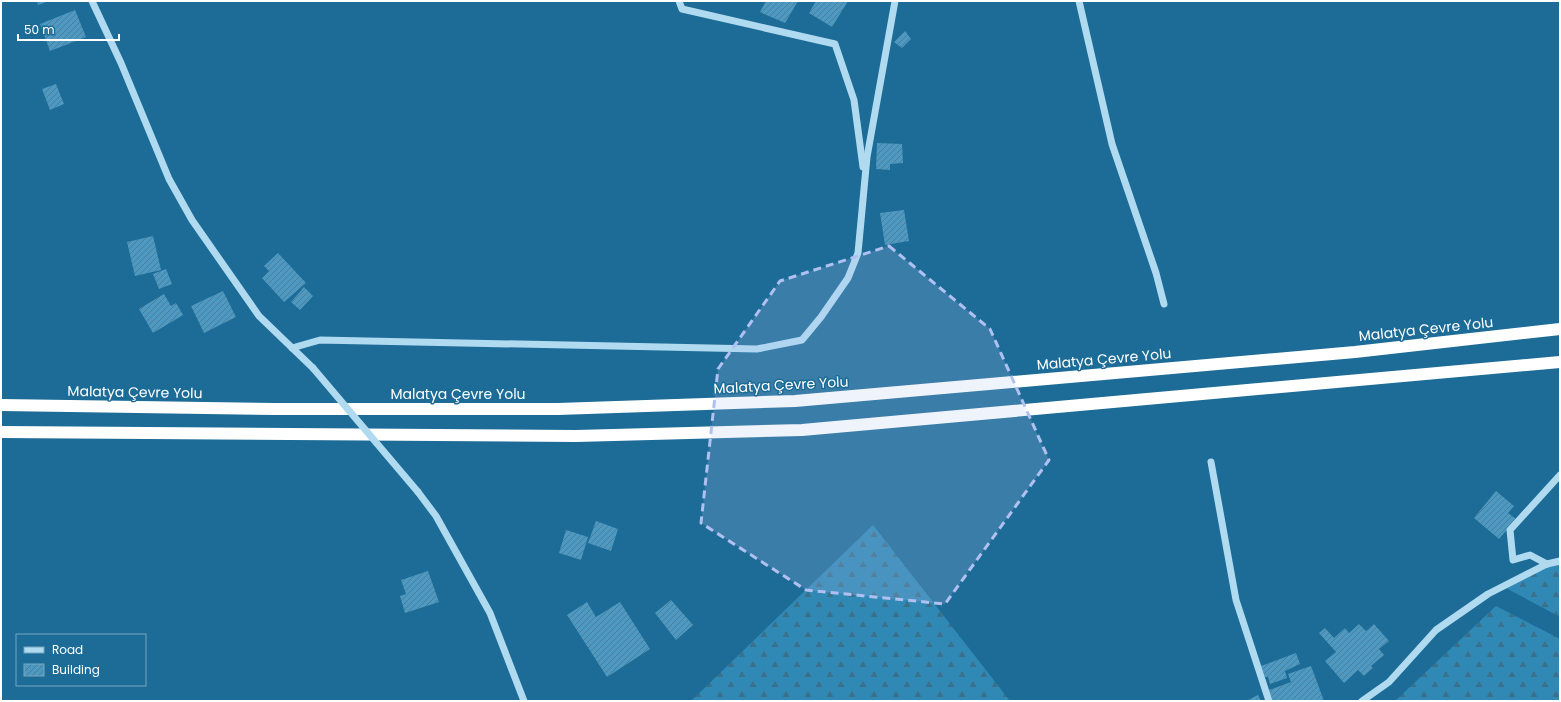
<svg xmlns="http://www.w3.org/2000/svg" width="1561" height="702" font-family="Poppins,sans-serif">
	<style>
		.forest { fill: url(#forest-firs) }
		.building { fill: url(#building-hatch) }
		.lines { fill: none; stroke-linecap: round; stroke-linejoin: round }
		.minor { stroke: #b0daf0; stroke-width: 7 }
		.highway { stroke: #fff; stroke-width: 12 }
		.minor-bridge { stroke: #b0daf0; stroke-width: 7 }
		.marked { fill: #b0c1f1; fill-opacity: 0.2; stroke: #b0c1f1; stroke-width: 3; stroke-dasharray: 8 5; stroke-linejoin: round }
		.labels { text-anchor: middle; stroke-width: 3; stroke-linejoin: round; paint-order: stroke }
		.street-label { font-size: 14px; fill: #fff; stroke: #1c6c97 }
	</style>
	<defs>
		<pattern id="forest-firs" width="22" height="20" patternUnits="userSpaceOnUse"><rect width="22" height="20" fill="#3088b4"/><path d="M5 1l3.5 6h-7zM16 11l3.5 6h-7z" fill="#3b708a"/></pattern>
		<pattern id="building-hatch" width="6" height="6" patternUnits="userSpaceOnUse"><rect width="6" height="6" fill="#4d99c1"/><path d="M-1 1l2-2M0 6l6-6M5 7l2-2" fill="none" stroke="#4d7e98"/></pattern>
	</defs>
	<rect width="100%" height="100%" fill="#1c6c97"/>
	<!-- forest -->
	<g class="forest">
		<path d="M873 525 1010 701H691Z"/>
		<path d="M1560 561V617L1506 588Z"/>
		<path d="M1496 606 1560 639V701H1395Z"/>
	</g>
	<!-- building -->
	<g class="building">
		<path d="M37 1H49L38 5Z"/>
		<path d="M766 1H798L785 23 760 12Z"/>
		<path d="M816 1H848L832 27 809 13Z"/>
		<path d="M75 10 86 37 50 51 40 24Z"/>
		<path d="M905 31 911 39 902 48 894 42Z"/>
		<path d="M56 84 64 104 50 110 42 89Z"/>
		<path d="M877 143 902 144 903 163 890 164V170L876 169Z"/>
		<path d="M904 210 909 241 885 245 880 213Z"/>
		<path d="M153 236 161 270 135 276 127 242Z"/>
		<path d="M278 253 306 283 284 302 262 278 269 271 264 266Z"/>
		<path d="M166 269 172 284 159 289 153 274Z"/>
		<path d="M304 287 313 296 300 310 291 302Z"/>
		<path d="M223 291 236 317 204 333 191 306Z"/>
		<path d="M164 294 171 306 176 303 183 315 153 333 139 309Z"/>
		<path d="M1496 491 1514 506 1508 513 1516 519 1499 539 1474 518Z"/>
		<path d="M596 521 618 529 611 551 588 543Z"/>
		<path d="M566 530 588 537 581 560 559 553Z"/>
		<path d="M428 571 439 602 405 613 400 596 406 594 401 580Z"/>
		<path d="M671 600 693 625 676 640 655 613Z"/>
		<path d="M587 602 596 617 620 602 650 649 607 677 567 615Z"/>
		<path d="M1359 624 1366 631 1374 624 1389 641 1379 649 1384 655 1371 666 1373 668 1364 676 1358 670 1344 683 1325 661 1336 652 1319 633 1325 628 1334 638 1345 628 1349 633Z"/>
		<path d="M1296 653 1300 664 1285 671 1287 678 1270 684 1268 677H1265L1261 666Z"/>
		<path d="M1311 666 1324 701H1273L1269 690 1291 682 1288 674Z"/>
		<path d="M1258 695 1261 701H1246Z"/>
	</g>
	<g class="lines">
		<!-- minor -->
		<g class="minor">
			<path d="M92 1 121 63 169 179 192 220 259 316 313 368"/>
			<path d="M679 1 682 9 835 44 854 100 863 167"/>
			<path d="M1079 1 1112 144 1156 273 1164 304"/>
			<path d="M292 348 320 340 757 349 802 340 821 317 848 278 858 253 867 157 895 1"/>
			<path d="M1211 462 1236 600 1269 701"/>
			<path d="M418 492 436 516 490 613 524 701"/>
			<path d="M1547 564 1530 555 1513 560 1510 530 1560 475"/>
			<path d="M1362 701 1389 682 1436 630 1488 594 1547 564 1560 561"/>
		</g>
		<!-- highway -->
		<g class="highway">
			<path d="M1 405 275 409H558L795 401 1355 352 1560 329"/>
			<path d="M1 432 576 436 802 430 1560 362"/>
		</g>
		<!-- minor-bridge -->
		<path class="minor-bridge" d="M313 368 418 492"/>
	</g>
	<!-- marked area -->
	<path class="marked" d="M889 246 990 329 1049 460 945 604 806 590 701 523 718 369 780 281Z"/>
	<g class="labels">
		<!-- street labels -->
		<g class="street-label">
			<text transform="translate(1426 329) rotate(-6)" y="5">Malatya Çevre Yolu</text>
			<text transform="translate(1104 359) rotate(-5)" y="5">Malatya Çevre Yolu</text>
			<text transform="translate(781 385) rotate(-3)" y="5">Malatya Çevre Yolu</text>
			<text transform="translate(135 392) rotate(1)" y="5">Malatya Çevre Yolu</text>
			<text x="458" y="399">Malatya Çevre Yolu</text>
		</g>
	</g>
	<!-- border -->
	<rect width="1561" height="702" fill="none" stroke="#ffffff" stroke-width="4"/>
	<!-- legend -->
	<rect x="16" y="634" width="130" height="52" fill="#1c6c97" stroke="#77a7c1"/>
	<rect x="24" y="647" width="20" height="6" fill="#b0daf0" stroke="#77a7c1"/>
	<text x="52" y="654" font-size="12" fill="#ffffff">Road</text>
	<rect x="24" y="664" width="20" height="12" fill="url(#building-hatch)" stroke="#77a7c1"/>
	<text x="52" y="674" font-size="12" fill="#ffffff">Building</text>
	<!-- scale -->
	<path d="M18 34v6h101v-6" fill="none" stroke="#ffffff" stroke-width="2"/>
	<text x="24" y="34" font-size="12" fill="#ffffff" stroke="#1c6c97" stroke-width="3" paint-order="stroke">50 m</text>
</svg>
